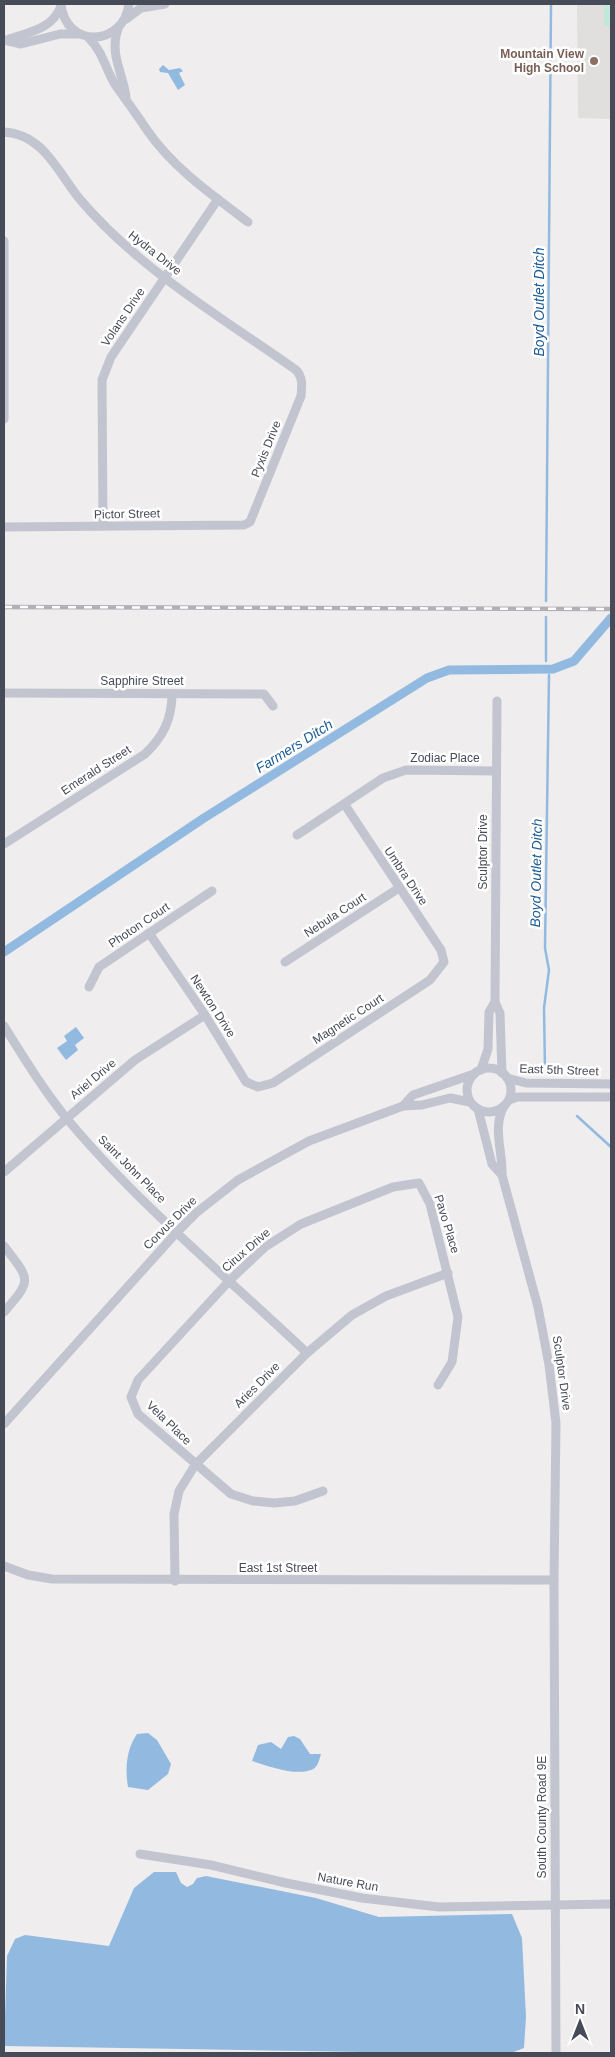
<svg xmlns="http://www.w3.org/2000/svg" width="615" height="2057" font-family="Arial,sans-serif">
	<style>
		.education { fill: #e0dfde }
		.green { fill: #c0e8db }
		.water { fill: #92bae0 }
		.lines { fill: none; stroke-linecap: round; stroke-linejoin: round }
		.stream { stroke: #92bae0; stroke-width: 2.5 }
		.canal { stroke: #92bae0; stroke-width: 9 }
		.minor { stroke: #c2c5d0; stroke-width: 9 }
		.rail-casing { stroke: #b0b0b6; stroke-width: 4.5 }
		.rail { stroke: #fff; stroke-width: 2.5; stroke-dasharray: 8; stroke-linecap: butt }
		.education-dot { fill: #8d6e63; stroke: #fff; stroke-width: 2 }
		.labels { text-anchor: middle; stroke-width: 5; stroke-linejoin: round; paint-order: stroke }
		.education-label { font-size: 12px; font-weight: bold; fill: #785e54; stroke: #fff; text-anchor: end }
		.street-label { font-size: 12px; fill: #474b58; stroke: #fff }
		.water-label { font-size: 14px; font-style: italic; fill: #1d5b95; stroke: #fff }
	</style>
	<rect width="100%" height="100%" fill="#efeded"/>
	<!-- education -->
	<path class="education" d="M577 4H611V119L578 118Z"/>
	<!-- green -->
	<rect class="green" x="604" y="4" width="7" height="22"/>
	<!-- water -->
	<g class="water">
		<path d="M163 65 169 70 180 68 183 71 179 73 185 85 178 90 168 73 160 72 159 69Z"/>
		<path d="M76 1027 84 1038 75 1045 78 1050 66 1060 57 1048 67 1041 64 1036Z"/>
		<path d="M148 1733 157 1740 171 1764 168 1774 148 1790 128 1787C125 1769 126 1750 137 1734Z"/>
		<path d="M294 1736 300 1739 310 1754H321C319 1760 318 1768 311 1770 295 1776 268 1766 252 1761L258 1745 271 1742 281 1749 288 1737Z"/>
		<path d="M154 1872H176L181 1883 187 1887 193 1884 197 1878 206 1876 316 1898 379 1917 512 1914 522 1938 526 2017 524 2048 511 2053H425L4 2046 7 1956 15 1939 25 1935 109 1946 134 1888Z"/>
	</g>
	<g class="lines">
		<!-- stream -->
		<g class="stream">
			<path d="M546 601 551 4"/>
			<path d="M546 617V661"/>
			<path d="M545 1071 544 1008 549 970 545 948 549 675"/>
			<path d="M577 1116 611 1147"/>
		</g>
		<!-- canal -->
		<path class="canal" d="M4 952 204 818 427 678 449 670 553 669 574 661 611 618"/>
		<!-- minor -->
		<g class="minor">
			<path d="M61 4C65 48 123 48 129 4"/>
			<path d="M126 19 141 8 165 4"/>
			<path d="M118 29C109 54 123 73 126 97"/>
			<path d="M88 37C104 53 105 69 116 86 126 100 137 115 147 130 173 168 212 195 248 222"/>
			<path d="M4 40 21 44 60 34H79"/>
			<path d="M7 40C28 32 52 30 61 6"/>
			<path d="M4 132C42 134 57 170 78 197 137 268 221 317 296 370 303 377 302 386 301 396L250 522 244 525 4 527"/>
			<path d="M4 241V419"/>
			<path d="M103 526 102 380 111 357 218 199"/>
			<path d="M4 693 264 694 273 706"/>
			<path d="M297 835 383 778 406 770 496 771"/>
			<path d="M4 844 145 754C163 737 172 719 172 694"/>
			<path d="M149 933 205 1015 246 1082 258 1087 273 1083 430 980 444 962 441 950 345 805"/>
			<path d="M285 962 399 888"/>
			<path d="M89 987 99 967 212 891"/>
			<path d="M495 1002 500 1013 502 1073"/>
			<path d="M4 1026C24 1058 44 1091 68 1120 139 1205 227 1277 307 1353"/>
			<circle cx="489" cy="1090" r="22"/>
			<path d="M481 1070 488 1049 489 1012 495 1002 497 701"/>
			<path d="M507 1078 526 1083 611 1084"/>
			<path d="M509 1100 517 1097H611"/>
			<path d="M403 1106 413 1095 474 1074"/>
			<path d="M504 1106C492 1128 503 1151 502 1175L538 1307 549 1365 556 1423 554 1580 556 2053"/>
			<path d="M478 1109 492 1164 502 1175"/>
			<path d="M4 1172 135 1060 205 1015"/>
			<path d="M4 1246C30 1280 33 1279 4 1312"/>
			<path d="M4 1424 177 1232 196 1213 238 1180 309 1141 403 1106 422 1105 450 1098 470 1102"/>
			<path d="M323 1491 295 1501 274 1503 253 1501 231 1494 138 1414 131 1397 138 1380 230 1280 265 1247 301 1224 393 1187 419 1183 430 1204 458 1317 452 1362 438 1385"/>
			<path d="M4 1566 28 1575 52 1579 554 1580"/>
			<path d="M175 1581 174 1514 179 1491 195 1465 307 1353 352 1315 386 1296 448 1273"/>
			<path d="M140 1854 211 1865 286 1883 362 1898 439 1907 611 1904"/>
		</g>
		<defs>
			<path id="rail" d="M4 607 611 609"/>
		</defs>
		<!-- rail casing -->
		<use href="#rail" class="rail-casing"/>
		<!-- rail -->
		<use href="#rail" class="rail"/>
	</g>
	<!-- markers -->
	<circle class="education-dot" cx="594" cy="61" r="5"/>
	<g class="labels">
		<!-- education labels -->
		<g class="education-label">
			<text x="584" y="58">Mountain View<tspan x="584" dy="14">High School</tspan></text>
		</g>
		<!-- street labels -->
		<g class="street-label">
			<text transform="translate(155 253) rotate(38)" y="4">Hydra Drive</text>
			<text transform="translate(123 317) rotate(-56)" y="4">Volans Drive</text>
			<text transform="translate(266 449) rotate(-68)" y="4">Pyxis Drive</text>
			<text transform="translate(127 514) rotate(-1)" y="4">Pictor Street</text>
			<text x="142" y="685">Sapphire Street</text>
			<text x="445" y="762">Zodiac Place</text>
			<text transform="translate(96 770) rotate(-33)" y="4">Emerald Street</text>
			<text transform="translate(483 852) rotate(-90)" y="4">Sculptor Drive</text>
			<text transform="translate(406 876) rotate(56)" y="4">Umbra Drive</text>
			<text transform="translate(335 915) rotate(-33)" y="4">Nebula Court</text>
			<text transform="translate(139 925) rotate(-34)" y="4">Photon Court</text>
			<text transform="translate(213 1006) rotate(57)" y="4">Newton Drive</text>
			<text transform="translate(348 1019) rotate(-33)" y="4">Magnetic Court</text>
			<text transform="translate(559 1070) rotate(2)" y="4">East 5th Street</text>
			<text transform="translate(93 1079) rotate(-40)" y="4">Ariel Drive</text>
			<text transform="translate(132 1169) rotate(45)" y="4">Saint John Place</text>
			<text transform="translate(170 1223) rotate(-45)" y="4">Corvus Drive</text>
			<text transform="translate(447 1224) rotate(73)" y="4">Pavo Place</text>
			<text transform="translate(246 1250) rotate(-41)" y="4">Cirux Drive</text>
			<text transform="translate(562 1373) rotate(82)" y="4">Sculptor Drive</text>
			<text transform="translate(257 1385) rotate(-45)" y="4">Aries Drive</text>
			<text transform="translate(169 1423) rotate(44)" y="4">Vela Place</text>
			<text x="278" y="1572">East 1st Street</text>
			<text transform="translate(542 1817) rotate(-90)" y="4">South County Road 9E</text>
			<text transform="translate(348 1882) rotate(10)" y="4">Nature Run</text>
		</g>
		<!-- water labels -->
		<g class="water-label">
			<text transform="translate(539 302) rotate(-90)" y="5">Boyd Outlet Ditch</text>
			<text transform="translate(294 746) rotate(-32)" y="5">Farmers Ditch</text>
			<text transform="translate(536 873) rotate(-89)" y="5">Boyd Outlet Ditch</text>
		</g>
	</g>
	<!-- border -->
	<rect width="615" height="2057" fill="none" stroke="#474b58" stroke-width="10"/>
	<!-- north arrow -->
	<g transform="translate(580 2022)" stroke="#ffffff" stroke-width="4" paint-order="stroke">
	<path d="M0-4L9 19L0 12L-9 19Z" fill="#474b58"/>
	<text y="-8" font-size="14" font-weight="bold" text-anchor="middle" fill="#474b58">N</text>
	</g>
</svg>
